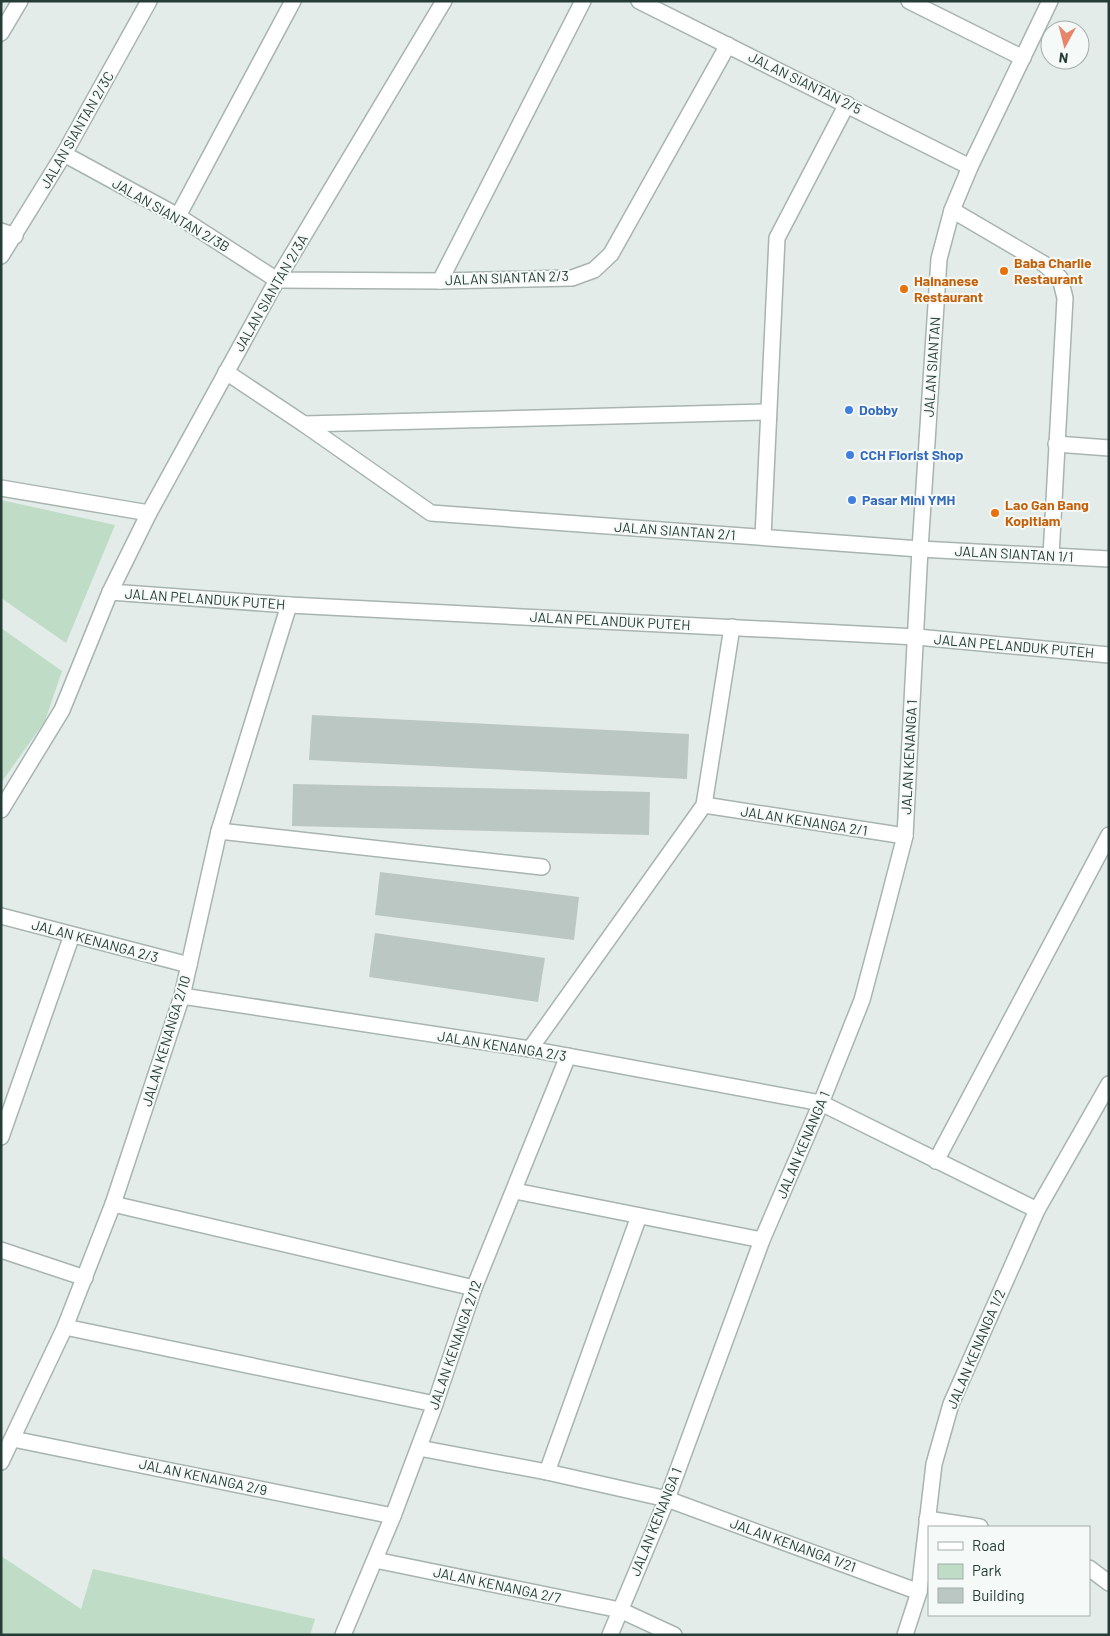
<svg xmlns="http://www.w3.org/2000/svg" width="1110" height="1636" font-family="Barlow,sans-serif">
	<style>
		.green { fill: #bfdcc6 }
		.building { fill: #bac7c2 }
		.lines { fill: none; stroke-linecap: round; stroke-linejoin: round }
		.lane-casing { stroke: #a7b4b0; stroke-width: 18 }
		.street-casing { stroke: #a7b4b0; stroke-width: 18 }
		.lane { stroke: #fff; stroke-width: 15 }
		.street { stroke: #fff; stroke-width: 15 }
		.food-dot { fill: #e8710a; stroke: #f5f9f7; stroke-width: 2 }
		.shop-dot { fill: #3f7fe0; stroke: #f5f9f7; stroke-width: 2 }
		.labels { text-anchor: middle; stroke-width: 4; stroke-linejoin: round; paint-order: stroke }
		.street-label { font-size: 14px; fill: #253d36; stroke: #f5f9f7 }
		.food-label { font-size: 14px; font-weight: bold; fill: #c56008; stroke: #f5f9f7; text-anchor: start }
		.shop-label { font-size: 14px; font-weight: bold; fill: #366cbe; stroke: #f5f9f7; text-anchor: start }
	</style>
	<rect width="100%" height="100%" fill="#e4ece9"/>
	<!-- green -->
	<g class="green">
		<path d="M1 500 115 525 66 643 1 598Z"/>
		<path d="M1 628 62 671 45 721 1 783Z"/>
		<path d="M1 1556 81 1609 93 1569 315 1619 310 1635H1Z"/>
	</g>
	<!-- building -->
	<g class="building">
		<path d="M312 715 689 734 687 779 309 760Z"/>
		<path d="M293 784 650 792 649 835 292 826Z"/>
		<path d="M380 872 579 897 574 940 375 915Z"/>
		<path d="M375 933 545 958 538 1002 369 977Z"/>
	</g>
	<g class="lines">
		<defs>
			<g id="lane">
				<path d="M909 1 1023 58"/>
				<path d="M1 33 20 1"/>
				<path d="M952 210 1044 264 1060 278 1065 298 1051 556"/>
				<path d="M178 216 293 1"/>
				<path d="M1 231 15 236"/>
				<path d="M440 281 583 1"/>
				<path d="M304 424 768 412"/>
				<path d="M1056 444 1109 448"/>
				<path d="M763 537 777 238 847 104"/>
				<path d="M219 831 542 867"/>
				<path d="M530 1049 704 805 732 627"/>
				<path d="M821 1103 1037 1210"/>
				<path d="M1 1137 72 935"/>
				<path d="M936 1161 1109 835"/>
				<path d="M515 1191 762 1240"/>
				<path d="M1 1250 85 1278"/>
				<path d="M65 1327 435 1404"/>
				<path d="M419 1448 547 1472 667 1499"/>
				<path d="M547 1472 639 1216"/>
				<path d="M927 1519 980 1527"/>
				<path d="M1089 1568 1109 1583"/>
				<path d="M620 1610 674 1635"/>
			</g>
			<g id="street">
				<path d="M639 1 970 167"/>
				<path d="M64 154 178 216 277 280 440 281 572 278 594 270 611 254 728 45"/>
				<path d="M1 256 64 154 149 1"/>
				<path d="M226 372 304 424 431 513 920 549 1109 559"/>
				<path d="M1 488 149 513"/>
				<path d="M110 592 289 605 917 637 1109 655"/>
				<path d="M704 805 905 836"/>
				<path d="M1 810 62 710 110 592 149 513 277 280 444 1"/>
				<path d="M1 916 189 965"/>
				<path d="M182 996 530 1049 821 1103"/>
				<path d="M113 1204 474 1288"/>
				<path d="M13 1439 393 1516"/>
				<path d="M1 1462 65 1327 113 1204 182 996 219 831 289 605"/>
				<path d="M667 1499 919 1592"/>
				<path d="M375 1560 620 1610"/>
				<path d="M343 1635 393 1516 435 1404 474 1288 568 1056"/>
				<path d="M610 1635 667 1499 762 1240 821 1103 862 1000 884 917 905 836 920 549 939 259 952 210 970 167 1050 1"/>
				<path d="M905 1635 919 1592 934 1464 951 1404 1037 1210 1109 1084"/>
			</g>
		</defs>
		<!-- lane casing -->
		<use href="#lane" class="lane-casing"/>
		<!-- street casing -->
		<use href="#street" class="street-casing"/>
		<!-- lane -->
		<use href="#lane" class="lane"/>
		<!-- street -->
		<use href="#street" class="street"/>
	</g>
	<!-- markers -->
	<g class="food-dot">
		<circle cx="1004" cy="271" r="5"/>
		<circle cx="904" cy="289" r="5"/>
		<circle cx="995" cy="513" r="5"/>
	</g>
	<g class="shop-dot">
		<circle cx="849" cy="410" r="5"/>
		<circle cx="850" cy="455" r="5"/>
		<circle cx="852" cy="500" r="5"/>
	</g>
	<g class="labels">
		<!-- street labels -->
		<g class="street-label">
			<text transform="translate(805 83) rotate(26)" y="5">JALAN SIANTAN 2/5</text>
			<text transform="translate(77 130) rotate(-60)" y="5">JALAN SIANTAN 2/3C</text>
			<text transform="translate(171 215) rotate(30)" y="5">JALAN SIANTAN 2/3B</text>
			<text transform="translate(507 278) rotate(-2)" y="5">JALAN SIANTAN 2/3</text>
			<text transform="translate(271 293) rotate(-60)" y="5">JALAN SIANTAN 2/3A</text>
			<text transform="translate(932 367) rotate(-86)" y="5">JALAN SIANTAN</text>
			<text transform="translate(675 531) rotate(4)" y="5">JALAN SIANTAN 2/1</text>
			<text transform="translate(1014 554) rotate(3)" y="5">JALAN SIANTAN 1/1</text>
			<text transform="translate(205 599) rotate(4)" y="5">JALAN PELANDUK PUTEH</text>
			<text transform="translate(610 621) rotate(3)" y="5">JALAN PELANDUK PUTEH</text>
			<text transform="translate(1014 646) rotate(5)" y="5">JALAN PELANDUK PUTEH</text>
			<text transform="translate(909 757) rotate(-87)" y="5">JALAN KENANGA 1</text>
			<text transform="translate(804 821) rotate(9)" y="5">JALAN KENANGA 2/1</text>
			<text transform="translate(95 941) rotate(15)" y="5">JALAN KENANGA 2/3</text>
			<text transform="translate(166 1041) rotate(-73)" y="5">JALAN KENANGA 2/10</text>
			<text transform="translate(502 1046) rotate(9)" y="5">JALAN KENANGA 2/3</text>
			<text transform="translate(803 1145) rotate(-67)" y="5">JALAN KENANGA 1</text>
			<text transform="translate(455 1345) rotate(-71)" y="5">JALAN KENANGA 2/12</text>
			<text transform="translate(976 1349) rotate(-67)" y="5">JALAN KENANGA 1/2</text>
			<text transform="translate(203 1477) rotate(12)" y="5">JALAN KENANGA 2/9</text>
			<text transform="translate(656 1522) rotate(-68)" y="5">JALAN KENANGA 1</text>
			<text transform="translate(793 1545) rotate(20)" y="5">JALAN KENANGA 1/21</text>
			<text transform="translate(497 1585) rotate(12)" y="5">JALAN KENANGA 2/7</text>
		</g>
		<!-- food labels -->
		<g class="food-label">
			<text x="1014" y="268">Baba Charlie<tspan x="1014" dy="16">Restaurant</tspan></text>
			<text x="914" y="286">Hainanese<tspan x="914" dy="16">Restaurant</tspan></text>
			<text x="1005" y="510">Lao Gan Bang<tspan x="1005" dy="16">Kopitiam</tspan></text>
		</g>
		<!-- shop labels -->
		<g class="shop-label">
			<text x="859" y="415">Dobby</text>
			<text x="860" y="460">CCH Florist Shop</text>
			<text x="862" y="505">Pasar Mini YMH</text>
		</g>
	</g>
	<!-- border -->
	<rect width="1110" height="1636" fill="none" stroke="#253d36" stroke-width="5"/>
	<!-- legend -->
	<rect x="928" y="1526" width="162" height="90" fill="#f5f9f7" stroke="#a2aeaa"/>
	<rect x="938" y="1542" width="25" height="8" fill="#ffffff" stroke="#a2aeaa"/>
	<text x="972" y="1551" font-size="15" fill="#253d36">Road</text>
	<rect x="938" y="1564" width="25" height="15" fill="#bfdcc6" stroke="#a2aeaa"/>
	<text x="972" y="1576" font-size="15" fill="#253d36">Park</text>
	<rect x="938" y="1588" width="25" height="15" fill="#bac7c2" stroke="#a2aeaa"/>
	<text x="972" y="1601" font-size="15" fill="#253d36">Building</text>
	<!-- north arrow -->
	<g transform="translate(1065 45) rotate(187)"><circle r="24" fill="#f5f9f7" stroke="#a2aeaa"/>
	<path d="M0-4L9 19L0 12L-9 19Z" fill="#e68569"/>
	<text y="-8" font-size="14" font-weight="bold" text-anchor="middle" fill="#253d36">N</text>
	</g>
</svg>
